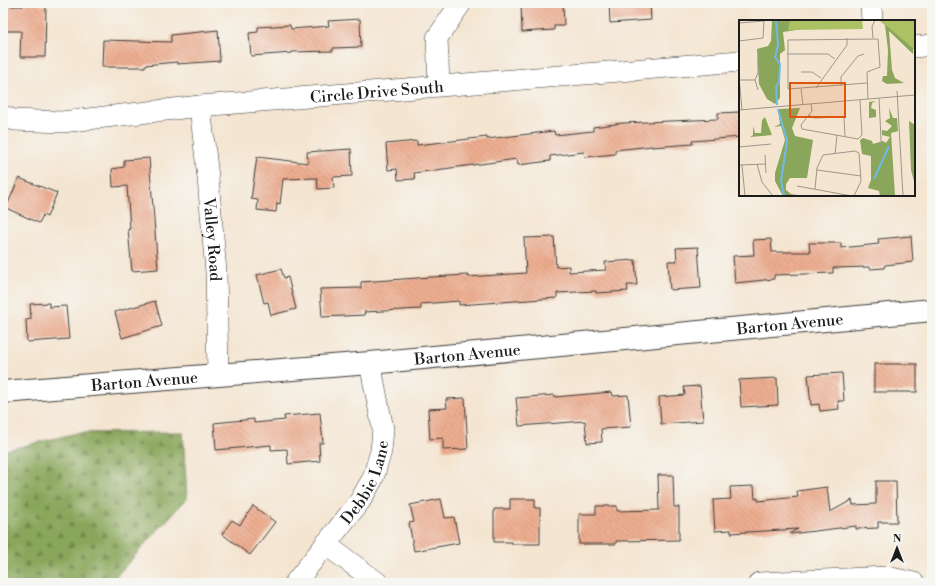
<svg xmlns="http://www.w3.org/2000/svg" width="935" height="586" font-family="'Libre Bodoni',serif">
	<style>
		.forest { fill: url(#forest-firs); stroke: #52613b }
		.building { fill: url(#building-back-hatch) }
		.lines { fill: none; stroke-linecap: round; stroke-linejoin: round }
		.minor-casing { stroke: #3c3a37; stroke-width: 22 }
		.tertiary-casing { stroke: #3c3a37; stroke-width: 24 }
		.minor { stroke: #fff; stroke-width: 21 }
		.tertiary { stroke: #fff; stroke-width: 22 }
		.labels { text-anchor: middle; stroke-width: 4; stroke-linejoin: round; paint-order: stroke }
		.street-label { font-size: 16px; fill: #1c1c1c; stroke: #f6f6f2 }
		.inset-river { fill: none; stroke: #6ebbe8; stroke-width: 2 }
		.inset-road { fill: none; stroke: #9e9589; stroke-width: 1 }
		.view { fill: #de560d; fill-opacity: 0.15; stroke: #de560d; stroke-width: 2 }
		.inset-edge { fill: none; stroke: #1c1c1c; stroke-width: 2 }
	</style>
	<defs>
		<pattern id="forest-firs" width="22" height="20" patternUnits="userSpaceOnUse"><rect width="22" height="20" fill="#89a65a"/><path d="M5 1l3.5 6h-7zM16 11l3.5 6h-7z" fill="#6f864a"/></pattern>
		<pattern id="building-back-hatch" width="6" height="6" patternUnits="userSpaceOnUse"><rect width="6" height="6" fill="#edad90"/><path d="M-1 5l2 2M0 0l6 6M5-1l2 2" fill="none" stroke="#cb947c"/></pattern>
	</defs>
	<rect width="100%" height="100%" fill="#f6f6f2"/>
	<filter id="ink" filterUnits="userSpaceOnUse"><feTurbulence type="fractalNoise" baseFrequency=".025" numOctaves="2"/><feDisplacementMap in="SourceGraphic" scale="8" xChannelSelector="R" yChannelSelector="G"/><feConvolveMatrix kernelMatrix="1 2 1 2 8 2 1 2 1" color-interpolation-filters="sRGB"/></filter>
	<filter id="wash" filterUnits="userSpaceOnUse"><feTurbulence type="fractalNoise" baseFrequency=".012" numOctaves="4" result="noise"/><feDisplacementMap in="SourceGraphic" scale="16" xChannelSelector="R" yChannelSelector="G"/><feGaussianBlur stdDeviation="0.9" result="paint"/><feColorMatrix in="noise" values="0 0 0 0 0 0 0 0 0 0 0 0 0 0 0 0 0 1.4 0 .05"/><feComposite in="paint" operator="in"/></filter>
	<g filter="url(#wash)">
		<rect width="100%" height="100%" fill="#f4e5d1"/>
		<!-- forest -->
		<path class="forest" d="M183 432 187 498 110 583H3V451L77 433Z"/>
		<g id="blocks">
			<!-- building -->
			<g class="building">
				<path d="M23 3H40V5H46L45 57H20L21 31H3V6H23Z"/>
				<path d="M521 3H563L564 26H554V30L522 32Z"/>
				<path d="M609 3H650L651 20 610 23Z"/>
				<path d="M360 19 361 47 333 48V51L292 52V53L251 56 249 33 258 32V27L290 25 291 29 329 26 328 21Z"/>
				<path d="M218 30 220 61 177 64V62L145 65V67H102L103 40 171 42V35Z"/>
				<path d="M740 112V137L692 141 693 144 652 147V146L615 150V154L585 157 584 152 550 156V161L518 165 517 159 414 173 415 179 398 180 397 169 388 170 386 144 417 141V145L487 137V139L554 131 555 135 593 131V127L623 123 718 119V113Z"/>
				<path d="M351 149 352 176 333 177 334 188 318 189 317 178 283 179 280 204 277 203 276 212 257 210 258 200 251 199 257 157 308 163 307 152Z"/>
				<path d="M149 158 158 269 132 271 128 229H130L127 186 113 187 112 169 124 167V160Z"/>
				<path d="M19 178 57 193 47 217 43 215 39 223 6 208Z"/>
				<path d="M911 236 913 262 885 265 884 268 870 269V267L833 268V273L774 275V279L735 283 733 256 754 255 753 240 771 239 772 252H810L809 243H841V248L879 244 878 239Z"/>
				<path d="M554 237 556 267 569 266V272L606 270 605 262 635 260 637 285H627L628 291 596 293V291L557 293V298L459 305V301L421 304V309L364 312 365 315 322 317 320 289 361 288V282L431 277 468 275V277L526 273 524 238Z"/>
				<path d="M698 247 701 288 670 290 668 261H677L676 248Z"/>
				<path d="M281 269 284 278 288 277 296 309 271 315 268 302 264 303 257 275Z"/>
				<path d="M155 301 162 326 122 338 115 312Z"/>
				<path d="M49 303V307L66 306 69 339 27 342 26 320 31 319 30 304Z"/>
				<rect x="874" y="364" width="43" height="28"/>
				<path d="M842 373 844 401H838L839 409 820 411 819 404 811 405 808 375Z"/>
				<path d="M777 378 778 405 741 407 739 380Z"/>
				<path d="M700 386 703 421 661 424 659 397 685 395 684 387Z"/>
				<path d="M612 392 613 396 628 395 631 427 601 429 602 442 587 443 585 421 519 426 516 398 555 395V397Z"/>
				<path d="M465 398 468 449 443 450V438L430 439 428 409 447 408 446 399Z"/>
				<path d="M320 413 323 443H319L320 461 288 464 287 449 271 450V445L216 450 214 423 254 419V423L285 420 284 416Z"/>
				<path d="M658 475H673L674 507H679V540L616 541V544H579V514H596V506H617V511L659 510Z"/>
				<path d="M876 481H896L897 522H878V528L856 529V526L790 534V533L798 529 731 533V530L715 531 713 500 731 499 730 487 754 486 755 499 758 498V501L798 497 797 491 827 487 830 512 852 500 853 505 876 504Z"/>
				<path d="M441 499 445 518 454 517 459 543 414 551 409 523 414 522 410 505Z"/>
				<path d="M510 499H535V508H540V544H512V542H494V509H510Z"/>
				<path d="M253 506 275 522 250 555 222 534 232 520 240 525Z"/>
			</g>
		</g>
	</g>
	<g filter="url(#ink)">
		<use href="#blocks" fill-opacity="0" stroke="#3c3a37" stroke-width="1"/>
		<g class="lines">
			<defs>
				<g id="minor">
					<path d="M871 3 872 21"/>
					<path d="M914 47 932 45"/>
					<path d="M439 85 437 38 461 3"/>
					<path id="s1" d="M200 106 208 178 216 272 218 374"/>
					<path id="s2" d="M3 116 14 120 62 122 200 106 740 61"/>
					<path d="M325 544 378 583"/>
					<path id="s3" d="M295 583 360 501 373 478 381 451 383 429 370 363"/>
					<path d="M759 583 887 577 914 583"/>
				</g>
				<g id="tertiary">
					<path id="s4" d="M3 392 370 363 932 310"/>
				</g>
			</defs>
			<!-- minor casing -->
			<use href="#minor" class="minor-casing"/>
			<!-- tertiary casing -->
			<use href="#tertiary" class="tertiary-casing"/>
			<!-- minor -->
			<use href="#minor" class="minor"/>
			<!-- tertiary -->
			<use href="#tertiary" class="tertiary"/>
		</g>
	</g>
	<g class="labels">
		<!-- street labels -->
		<g class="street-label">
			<text dy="6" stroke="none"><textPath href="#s2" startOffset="376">Circle Drive South</textPath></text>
			<text dy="6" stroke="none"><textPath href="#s1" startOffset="134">Valley Road</textPath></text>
			<text dy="6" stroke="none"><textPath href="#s4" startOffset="790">Barton Avenue</textPath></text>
			<text dy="6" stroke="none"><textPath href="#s4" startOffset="466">Barton Avenue</textPath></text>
			<text dy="6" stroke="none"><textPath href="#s4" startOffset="142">Barton Avenue</textPath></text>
			<text dy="6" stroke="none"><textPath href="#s3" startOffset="124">Debbie Lane</textPath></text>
		</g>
	</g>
	<!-- overview -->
	<g transform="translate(739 20)">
		<rect width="176" height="176" fill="#f4e5d1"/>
		<path d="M33 0H122L44 12 46 30 41 34V78L36 84 28 79 20 64 18 29 29 26 32 21ZM140 0H176L174 34 150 11 153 50 156 58 165 63 148 64 143 61 144 56H148L149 30 146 5ZM137 81 133 83 132 88 137 90V97L130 98V82ZM61 88 53 108 56 116 74 120 68 158H51L47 164V170L52 174 65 176H44L36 161V153L46 120 42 106 35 107 41 104 39 89ZM150 88 154 98H158L159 111 152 113 156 176H141L140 171 129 168 132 160V136L123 134 121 120 124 118 133 121 134 124 144 121 147 123 151 117 143 115V110L148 111 153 106 146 101 151 98ZM26 97 33 115 11 117 14 115V106L16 113H22L23 100ZM170 101 176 105V165L172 150Z" fill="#89a65a"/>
		<path d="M51 0H123L124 9 49 10ZM140 0H176V30L149 7Z" fill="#acc064"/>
		<path class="inset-river" d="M37 0 39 25 36 37 41 44 40 62 37 67 38 85M39 89 48 121 42 161 45 176M135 159 150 126"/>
		<path class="inset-road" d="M0 3 25 1M134 18 133 7 136 0M0 21 24 18 25 0M48 34H89L96 39M62 52H73L82 58M0 57 3 90M0 60H16L19 70M16 60 19 53V38M128 63 49 69V20L139 19 141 47 128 52 129 79M102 66V57L119 36 125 34M77 68 108 25V18M62 69 64 85M158 71 164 176M140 78 143 140M72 84 73 91 62 105 63 109 119 119 123 115 121 80M0 90 176 75M70 95 75 98 105 97 106 117M0 127 32 124M96 134 98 115M26 135 27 153M84 135 116 131 120 133 122 161 115 176M18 144 23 162 34 176M0 145 27 144M3 145 6 176M78 150 122 156M58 166 113 176M76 169 78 148 84 135"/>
		<path class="view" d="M51 63H106V97H51Z"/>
		<rect width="176" height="176" class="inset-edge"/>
	</g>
	<!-- margin -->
	<rect width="935" height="586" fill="none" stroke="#f6f6f2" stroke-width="16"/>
	<!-- north arrow -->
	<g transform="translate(897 548)" stroke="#f6f6f2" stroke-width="3" paint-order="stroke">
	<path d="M0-3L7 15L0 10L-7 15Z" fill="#1c1c1c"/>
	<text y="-6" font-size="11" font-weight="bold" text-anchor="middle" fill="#1c1c1c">N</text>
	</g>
</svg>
